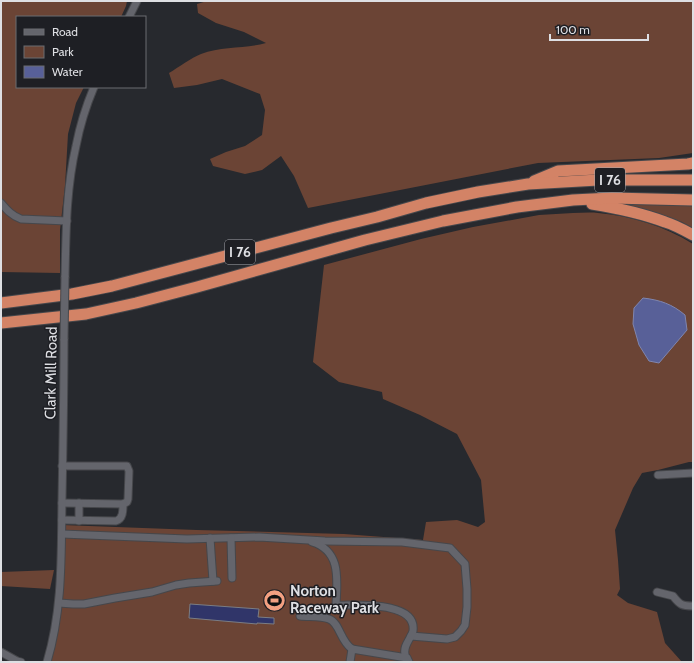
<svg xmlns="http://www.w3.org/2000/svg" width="694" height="663" font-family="Cabin,sans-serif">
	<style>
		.green { fill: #6b4435 }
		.water { fill: #586098; stroke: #8086ae }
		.building { fill: #303569; stroke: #7b7d84 }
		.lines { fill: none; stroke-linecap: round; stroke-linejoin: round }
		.minor-casing { stroke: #46474b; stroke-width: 9 }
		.highway-casing { stroke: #46474b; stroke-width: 13 }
		.minor { stroke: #64656c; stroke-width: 7 }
		.highway { stroke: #d38366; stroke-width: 11 }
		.minor-bridge-casing { stroke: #46474b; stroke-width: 9; stroke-linecap: butt }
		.minor-bridge { stroke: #64656c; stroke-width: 7 }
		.labels { text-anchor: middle; stroke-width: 3; stroke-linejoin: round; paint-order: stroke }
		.shield { fill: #1e1f24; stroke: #a4a5aa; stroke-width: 1 }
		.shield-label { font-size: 14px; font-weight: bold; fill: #dedfe3 }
		.street-label { font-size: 15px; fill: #dedfe3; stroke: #1e1f24 }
		.poi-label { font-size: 15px; font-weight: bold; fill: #dedfe3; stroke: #1e1f24; text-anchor: start }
	</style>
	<rect width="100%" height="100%" fill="#27292e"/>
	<!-- green -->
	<g class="green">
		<path d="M1 1H127L126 6 121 17H17V87H84L76 103 68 134 65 186 60 230V273L1 272Z"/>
		<path d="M207 1H693V153L659 158 538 163 308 208 294 176 281 156 262 170 245 174 213 166 210 159 226 152 245 146 262 135 265 110 260 94 222 79 197 85 174 88 169 73C179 67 191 58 201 54 222 46 245 49 266 43L244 32 216 23 198 13 197 4Z"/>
		<path d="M623 204 693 206V229L682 222 624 206Z"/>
		<path d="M573 213C581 213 590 212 598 213 632 216 664 226 693 244V462H689L658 470 642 473 633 488 615 530 618 560 620 589 617 595 628 603 657 612 665 643 682 662H47L54 635 62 525 197 530 344 534 423 540 426 522 457 520 478 527 485 522 481 480 457 434 420 415 383 399 382 392 339 382 313 362 324 265 421 239 473 227 539 215Z"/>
		<path d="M54 570 50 589 1 586V572Z"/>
	</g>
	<!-- water -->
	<path class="water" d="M643 298C660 300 672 304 685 315L687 330 659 363 649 361 639 345 633 324 634 308Z"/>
	<!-- building -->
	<path class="building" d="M190 604 259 609 258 617 274 618V624L257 623V624L189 618Z"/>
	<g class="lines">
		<defs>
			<g id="minor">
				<path d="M129 17 137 1"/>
				<path d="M1 203C7 210 12 216 21 219L67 221"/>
				<path d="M65 277C66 233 66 189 76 146 80 125 86 106 94 87"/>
				<path d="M658 475 693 473"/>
				<path d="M62 503 123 504 127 502 128 499 129 471 127 466H62"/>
				<path d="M62 520 116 521C123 519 123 511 123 504"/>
				<path d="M79 521V503"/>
				<path d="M62 534 187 539 259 537 325 541 402 542 450 548 465 564 467 589V607L465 625 461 631 455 637 447 639 411 636"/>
				<path d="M210 538 213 581"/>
				<path d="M231 538 232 578"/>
				<path d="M312 542C342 551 337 581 336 605 353 606 417 600 413 631 411 639 403 645 405 654 405 657 408 659 409 662"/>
				<path d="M657 592 673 596C680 605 682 606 693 606"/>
				<path d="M59 603 73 604H84L115 598 152 592 176 585 189 583 217 581"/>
				<path d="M300 616C309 617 321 616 329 619 340 623 340 641 352 649"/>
				<path d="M1 652 17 661 21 662"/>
				<path d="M47 662C63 608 61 555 62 500 63 446 64 392 64 339"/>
				<path d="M350 662 352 649 407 658"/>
			</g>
			<g id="highway">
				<path d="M534 181 558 171 688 164 693 163"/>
				<path d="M592 204C617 208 641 213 665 222 675 225 684 230 693 235"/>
				<path d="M1 303 72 294 112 286 331 228 377 217 426 203 478 192 528 184 598 180H693"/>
				<path d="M1 323 86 314 136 303 197 287 365 240 443 221 517 207 573 200 612 198 693 200"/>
			</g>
		</defs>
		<!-- minor casing -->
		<use href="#minor" class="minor-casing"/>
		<!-- highway casing -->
		<use href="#highway" class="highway-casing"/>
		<!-- minor -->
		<use href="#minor" class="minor"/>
		<!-- highway -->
		<use href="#highway" class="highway"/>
		<defs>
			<path id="minor-bridge" d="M64 339 65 277"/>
		</defs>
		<!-- minor-bridge casing -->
		<use href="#minor-bridge" class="minor-bridge-casing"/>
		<!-- minor-bridge -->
		<use href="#minor-bridge" class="minor-bridge"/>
	</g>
	<!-- icons -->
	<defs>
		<symbol id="stadium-disc" viewBox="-11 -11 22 22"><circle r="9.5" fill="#f3a081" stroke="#1e1f24"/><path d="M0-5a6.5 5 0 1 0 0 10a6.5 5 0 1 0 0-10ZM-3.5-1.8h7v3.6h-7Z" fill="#111"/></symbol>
	</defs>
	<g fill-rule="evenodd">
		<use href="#stadium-disc" x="262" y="588" width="25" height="25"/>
	</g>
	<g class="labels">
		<!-- shield labels -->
		<g class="shield">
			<rect x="595" y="168" width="30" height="24" rx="3"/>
			<rect x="225" y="240" width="30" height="24" rx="3"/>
		</g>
		<g class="shield-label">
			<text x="610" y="185">I 76</text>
			<text x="240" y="257">I 76</text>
		</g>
		<!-- street labels -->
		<g class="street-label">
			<text transform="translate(51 373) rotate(-89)" y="5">Clark Mill Road</text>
		</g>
		<!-- poi labels -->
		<g class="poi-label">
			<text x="290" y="596">Norton<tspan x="290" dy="17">Raceway Park</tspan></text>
		</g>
	</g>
	<!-- border -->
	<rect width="694" height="663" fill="none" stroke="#dedfe3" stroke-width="4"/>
	<!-- legend -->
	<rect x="16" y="16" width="130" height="72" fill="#1e1f24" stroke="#6b6c70"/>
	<rect x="24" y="29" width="20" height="6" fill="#64656c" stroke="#6b6c70"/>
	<text x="52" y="36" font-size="12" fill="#dedfe3">Road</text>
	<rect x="24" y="46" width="20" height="12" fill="#6b4435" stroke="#6b6c70"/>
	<text x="52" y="56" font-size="12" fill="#dedfe3">Park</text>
	<rect x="24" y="66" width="20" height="12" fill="#586098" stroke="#6b6c70"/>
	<text x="52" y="76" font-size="12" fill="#dedfe3">Water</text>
	<!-- scale -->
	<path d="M550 34v6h98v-6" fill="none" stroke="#dedfe3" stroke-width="2"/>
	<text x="556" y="34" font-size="12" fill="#dedfe3" stroke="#1e1f24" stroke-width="3" paint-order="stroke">100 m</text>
</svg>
